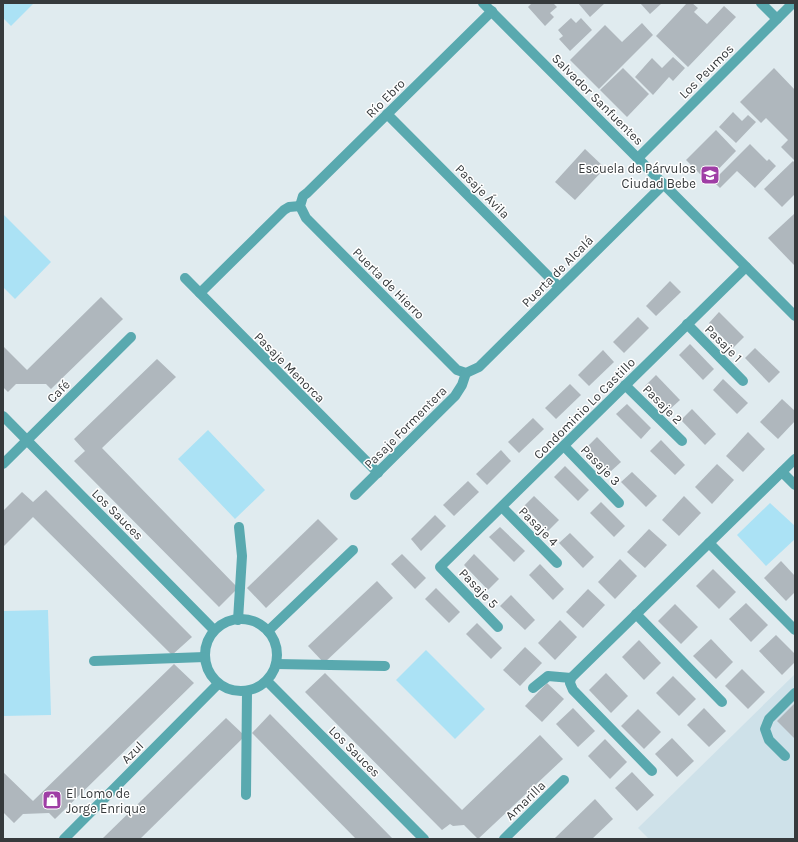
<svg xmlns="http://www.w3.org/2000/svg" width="798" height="842" font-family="Karla,sans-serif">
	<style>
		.built { fill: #cee1e9 }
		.green { fill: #abe2f5 }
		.building { fill: #afb7bd }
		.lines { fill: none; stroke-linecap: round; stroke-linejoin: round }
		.minor { stroke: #59a9af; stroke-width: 10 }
		.labels { text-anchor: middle; stroke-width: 3; stroke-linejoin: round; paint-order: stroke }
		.street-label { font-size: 13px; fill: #363a3c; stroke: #fff }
		.poi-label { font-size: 13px; fill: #363a3c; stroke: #fff; text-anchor: end }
	</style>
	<rect width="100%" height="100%" fill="#e0ebef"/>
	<!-- built -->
	<path class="built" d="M795 674V839H649L638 828Z"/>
	<!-- green -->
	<g class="green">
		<path d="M3 3H34L11 26 3 18Z"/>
		<path d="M3 214 51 262 15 299 3 287Z"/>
		<path d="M208 430 265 490 235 519 178 459Z"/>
		<path d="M770 503 795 526V539L766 566 737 535Z"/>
		<path d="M48 610 51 715 3 716V611Z"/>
		<path d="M426 650 485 709 455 739 396 680Z"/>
	</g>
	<!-- building -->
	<g class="building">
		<path d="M532 3H553L557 7 550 13 554 17 545 26 528 7Z"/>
		<path d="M578 3H605L590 17Z"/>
		<path d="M640 3H662L650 14Z"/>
		<path d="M687 3H692L698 8 694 12 707 24 724 6 736 17 688 67 656 36Z"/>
		<path d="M571 18 576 23 581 18 592 30 570 51 559 39 563 36 558 30Z"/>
		<path d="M642 23 653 35 599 89 570 60 605 25 622 42Z"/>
		<path d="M673 57 685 68 673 81 669 77 653 95 635 77 652 58 662 68Z"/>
		<path d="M623 68 649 94 627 117 600 90Z"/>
		<path d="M774 68 795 90V161L781 147 788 140 766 118 761 123 740 102Z"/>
		<path d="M733 112 742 121 748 115 756 122 736 143 719 127Z"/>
		<path d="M716 130 736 151 707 181 686 160Z"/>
		<path d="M750 144 767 161 769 159 776 166 755 188 737 171 720 188 713 181Z"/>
		<path d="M585 149 605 168 575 200 555 182Z"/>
		<path d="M793 161 795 163V194L782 207 764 189Z"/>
		<path d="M794 214 795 263 794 265 768 238Z"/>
		<path d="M670 281 681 292 656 316 646 306Z"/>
		<path d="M101 297 123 319 51 389 46 384H16L8 392 3 387V346L27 370Z"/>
		<path d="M719 312 744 337 733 348 709 323Z"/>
		<path d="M638 317 649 328 624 353 613 342Z"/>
		<path d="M690 344 714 369 703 380 679 355Z"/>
		<path d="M755 348 780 372 769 383 745 358Z"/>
		<path d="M603 350 614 362 589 386 578 375Z"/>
		<path d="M157 359 176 377 102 448 238 588 219 607 74 461 85 451 74 439Z"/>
		<path d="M656 375 680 400 669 410 645 386Z"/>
		<path d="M723 379 748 403 737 414 713 390Z"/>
		<path d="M570 384 581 395 556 419 545 408Z"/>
		<path d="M782 399 795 411V421L778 439 760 422Z"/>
		<path d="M627 404 651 428 641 439 616 414Z"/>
		<path d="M692 409 716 434 705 445 681 420Z"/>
		<path d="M533 418 544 429 519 453 508 442Z"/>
		<path d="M748 432 765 449 743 472 726 456Z"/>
		<path d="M597 437 621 462 610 472 586 448Z"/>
		<path d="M661 440 685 465 675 475 650 451Z"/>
		<path d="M501 450 511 461 487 485 476 474Z"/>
		<path d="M717 464 734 480 712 504 695 487Z"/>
		<path d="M565 466 589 490 578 501 554 477Z"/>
		<path d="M632 472 657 496 646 507 621 482Z"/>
		<path d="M468 481 479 492 454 516 443 505Z"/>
		<path d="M46 490 192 637 172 655 33 517 3 547V511L22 492 33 502Z"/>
		<path d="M534 496 559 520 548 531 524 506Z"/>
		<path d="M684 496 701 513 679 536 662 520Z"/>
		<path d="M601 502 625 526 614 537 590 513Z"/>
		<path d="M435 515 446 526 421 551 411 539Z"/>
		<path d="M318 519 338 539 266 608 247 588Z"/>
		<path d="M500 527 525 551 514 562 489 537Z"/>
		<path d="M649 529 667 545 645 568 627 552Z"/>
		<path d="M570 533 594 557 583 568 559 543Z"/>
		<path d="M402 554 426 578 415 589 391 564Z"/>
		<path d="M474 554 499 579 488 590 464 565Z"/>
		<path d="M620 559 637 576 615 599 598 582Z"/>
		<path d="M781 561 795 576V592L786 601 764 578Z"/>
		<path d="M540 564 564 589 553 600 529 575Z"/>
		<path d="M713 569 736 592 719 609 696 586Z"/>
		<path d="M377 581 393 598 324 663 308 646Z"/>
		<path d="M436 588 460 612 449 623 425 599Z"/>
		<path d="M588 589 605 605 583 628 566 612Z"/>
		<path d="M511 595 535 620 525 630 500 606Z"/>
		<path d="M746 603 768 625 751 642 729 619Z"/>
		<path d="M675 604 698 627 681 644 658 621Z"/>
		<path d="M560 620 577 637 555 660 538 643Z"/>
		<path d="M477 623 502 648 491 659 466 634Z"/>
		<path d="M776 635 795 654V662L782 675 759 651Z"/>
		<path d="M711 639 733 662 716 679 693 656Z"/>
		<path d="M639 640 661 663 644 680 622 657Z"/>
		<path d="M525 647 542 663 520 686 503 670Z"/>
		<path d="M174 664 194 683 55 819 49 813 23 814 14 823 3 812V772L33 801Z"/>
		<path d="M742 669 765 692 748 709 725 686Z"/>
		<path d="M325 673 462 810 540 735 563 759 478 839 464 825 453 826 450 824 442 830 305 692Z"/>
		<path d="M606 673 628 696 611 713 589 690Z"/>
		<path d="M673 676 696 699 679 716 656 693Z"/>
		<path d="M547 683 564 699 542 722 525 706Z"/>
		<path d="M795 703V739L777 721Z"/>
		<path d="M573 708 595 731 578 747 556 724Z"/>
		<path d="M704 708 726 731 709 747 687 725Z"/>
		<path d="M638 709 661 732 644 749 621 726Z"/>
		<path d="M270 714 393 839H356L252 733Z"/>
		<path d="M226 718 245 736 140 839H102Z"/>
		<path d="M672 738 694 761 677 777 655 754Z"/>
		<path d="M605 739 627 762 610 779 588 756Z"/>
		<path d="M632 772 654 795 637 811 615 788Z"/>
		<path d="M595 799 613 819 592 839H554Z"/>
	</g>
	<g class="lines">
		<!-- minor -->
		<g class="minor">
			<path d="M483 3 795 316"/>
			<path d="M761 3 777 19"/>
			<path d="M492 11 307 193 303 196 300 206 306 218 454 367 457 370 466 373 479 367 664 184"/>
			<path d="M387 114 559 287"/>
			<path d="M638 158 793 3"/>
			<path d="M185 278 378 473"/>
			<path d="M200 293 284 210 289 207 300 206"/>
			<path d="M687 324 743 381"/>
			<path d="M625 385 682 441"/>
			<path d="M3 416 214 630"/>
			<path d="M564 446 619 503"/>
			<path d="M3 464 131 337"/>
			<path d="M782 472 795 485"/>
			<path d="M355 495 455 396 462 385 466 373"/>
			<path d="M502 507 557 563"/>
			<path d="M709 543 795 630"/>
			<path d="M636 614 722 702"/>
			<circle cx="241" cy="655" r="36"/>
			<path d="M238 620 242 556 239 527"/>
			<path d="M498 627 440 567 746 267"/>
			<path d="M268 631 353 550"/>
			<path d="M94 661 205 657"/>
			<path d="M276 664 385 666"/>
			<path d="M267 681 424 839"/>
			<path d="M533 688 548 676 571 678"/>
			<path d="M785 756 769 740 765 729 769 719 795 693"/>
			<path d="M652 771 573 690 570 683 571 678 795 459"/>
			<path d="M246 795 247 691"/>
			<path d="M64 839 218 684"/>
			<path d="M504 839 564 780"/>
		</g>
	</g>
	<!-- icons -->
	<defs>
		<symbol id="school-square" viewBox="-11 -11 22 22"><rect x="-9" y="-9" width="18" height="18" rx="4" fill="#9f3ea5" stroke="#fff"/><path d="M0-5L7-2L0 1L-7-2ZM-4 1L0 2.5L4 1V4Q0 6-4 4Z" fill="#fff"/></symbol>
		<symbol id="shop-square" viewBox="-11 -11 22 22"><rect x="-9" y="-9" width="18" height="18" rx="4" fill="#9f3ea5" stroke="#fff"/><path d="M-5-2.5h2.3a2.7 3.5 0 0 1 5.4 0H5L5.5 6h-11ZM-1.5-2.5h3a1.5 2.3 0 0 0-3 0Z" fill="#fff"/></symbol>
	</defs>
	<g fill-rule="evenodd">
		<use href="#school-square" x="699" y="164" width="22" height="22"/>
		<use href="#shop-square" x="41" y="789" width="22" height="22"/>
	</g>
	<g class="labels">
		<!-- street labels -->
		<g class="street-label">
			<text transform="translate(706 71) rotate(-45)" y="5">Los Peumos</text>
			<text transform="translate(385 98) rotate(-45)" y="5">Río Ebro</text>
			<text transform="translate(598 99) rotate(45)" y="5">Salvador Sanfuentes</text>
			<text transform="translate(483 191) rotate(45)" y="5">Pasaje Ávila</text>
			<text transform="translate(557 271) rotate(-45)" y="5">Puerta de Alcalá</text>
			<text transform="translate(389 283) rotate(45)" y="5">Puerta de Hierro</text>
			<text transform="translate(724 343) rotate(45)" y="5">Pasaje 1</text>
			<text transform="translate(290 367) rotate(45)" y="5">Pasaje Menorca</text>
			<text transform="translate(58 391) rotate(-45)" y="5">Café</text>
			<text transform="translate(663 404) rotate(45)" y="5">Pasaje 2</text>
			<text transform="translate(584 408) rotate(-45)" y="5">Condominio Lo Castillo</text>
			<text transform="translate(405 427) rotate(-45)" y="5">Pasaje Formentera</text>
			<text transform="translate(601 465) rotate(46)" y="5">Pasaje 3</text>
			<text transform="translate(118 514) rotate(45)" y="5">Los Sauces</text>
			<text transform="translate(539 526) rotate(45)" y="5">Pasaje 4</text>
			<text transform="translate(479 588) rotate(46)" y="5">Pasaje 5</text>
			<text transform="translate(355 751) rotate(45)" y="5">Los Sauces</text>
			<text transform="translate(132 752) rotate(-45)" y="5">Azul</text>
			<text transform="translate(525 800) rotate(-44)" y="5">Amarilla</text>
		</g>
		<!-- poi labels -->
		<g class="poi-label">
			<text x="696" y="173">Escuela de Párvulos<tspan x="696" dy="15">Ciudad Bebe</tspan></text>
			<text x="66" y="798" text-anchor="start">El Lomo de<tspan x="66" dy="15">Jorge Enrique</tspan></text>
		</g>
	</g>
	<!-- border -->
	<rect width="798" height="842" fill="none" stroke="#363a3c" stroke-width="8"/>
</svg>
